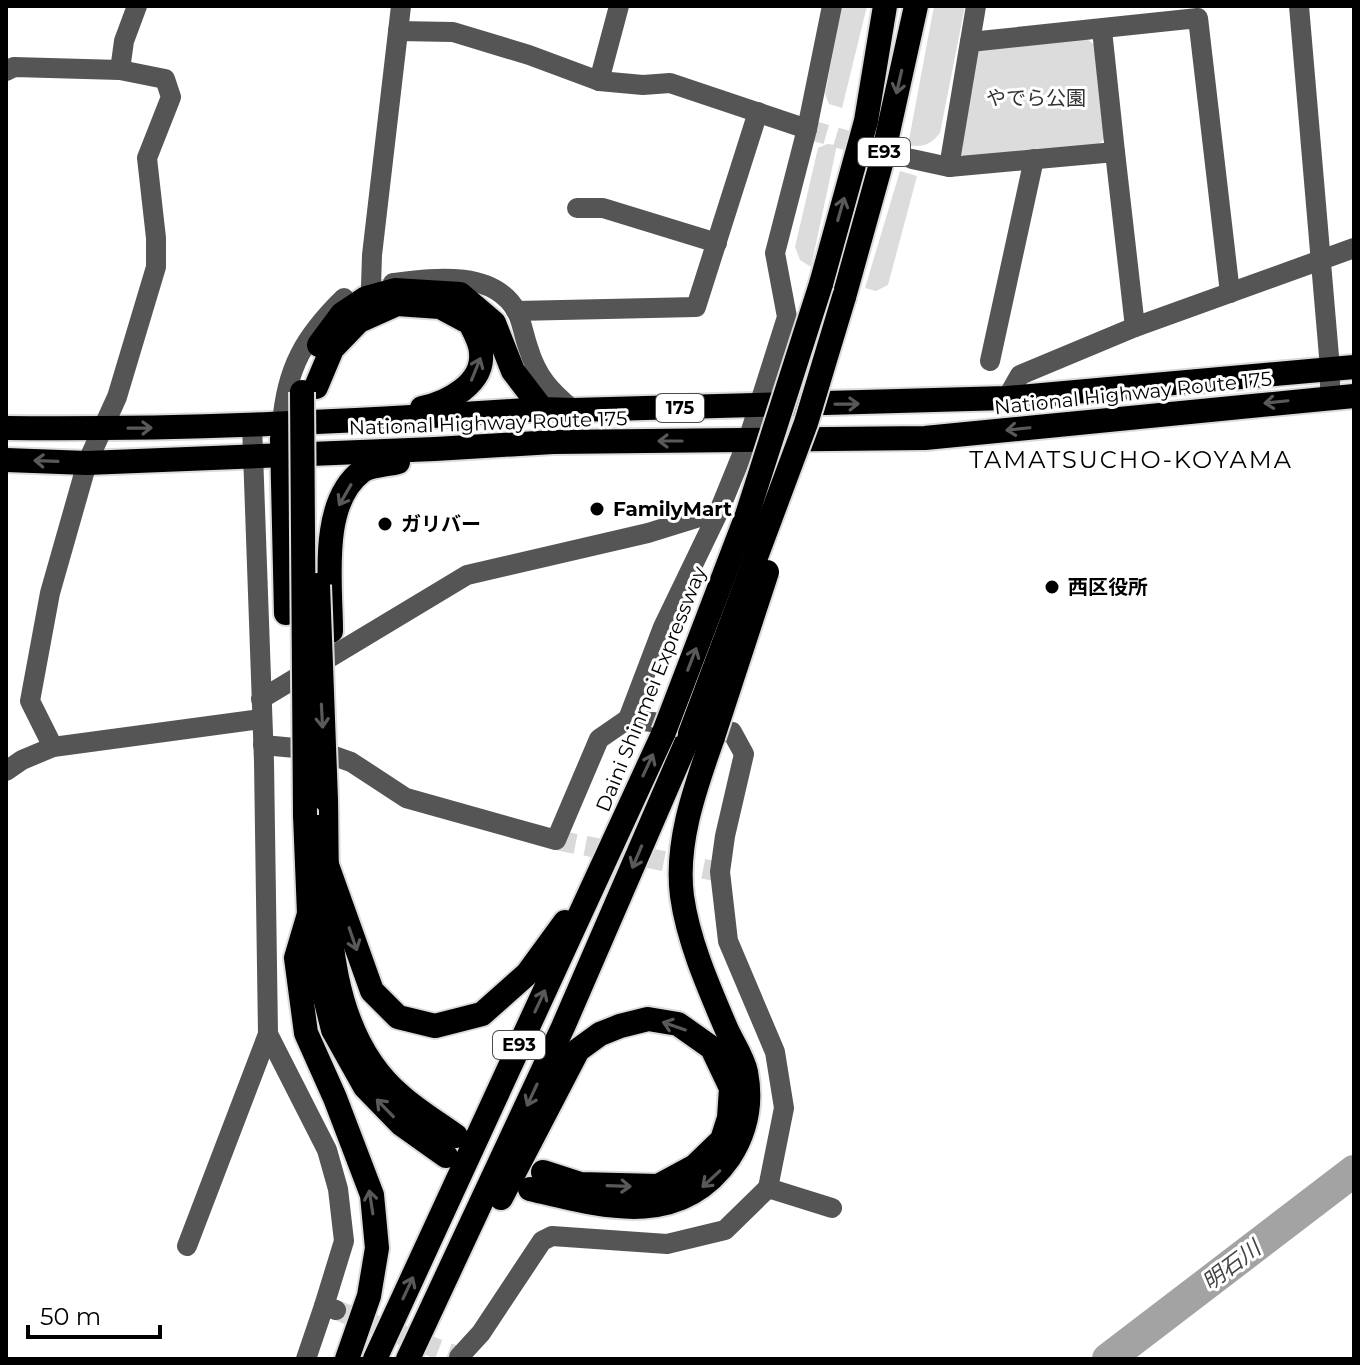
<svg xmlns="http://www.w3.org/2000/svg" width="1360" height="1365" font-family="Montserrat,'Noto Sans JP',sans-serif">
	<style>
		.green { fill: #dcdcdc }
		.lines { fill: none; stroke-linecap: round; stroke-linejoin: round }
		.river { stroke: #a3a3a3; stroke-width: 32 }
		.minor-tunnel { stroke: #d9d9d9; stroke-width: 20; stroke-dasharray: 20 10; stroke-linecap: butt }
		.highway-casing { stroke: #dbdbdb; stroke-width: 28 }
		.minor { stroke: #555; stroke-width: 20 }
		.highway { stroke: #000; stroke-width: 24 }
		.highway-bridge-casing { stroke: #dbdbdb; stroke-width: 28; stroke-linecap: butt }
		.highway-bridge { stroke: #000; stroke-width: 24 }
		.oneway { stroke: #595959 }
		.poi-dot { fill: #000; stroke: #fff; stroke-width: 3 }
		.labels { text-anchor: middle; stroke-width: 6; stroke-linejoin: round; paint-order: stroke }
		.shield { fill: #fff; stroke: #4c4c4c; stroke-width: 2 }
		.shield-label { font-size: 18px; font-weight: bold; fill: #000 }
		.park-label { font-size: 20px; fill: #333; stroke: #fff }
		.street-label { font-size: 20px; fill: #000; stroke: #fff }
		.poi-label { font-size: 20px; font-weight: bold; fill: #000; stroke: #fff; text-anchor: start }
		.water-label { font-size: 22px; font-style: italic; fill: #444; stroke: #fff }
		.quarter-label { font-size: 24px; letter-spacing: 2px; fill: #000; stroke: #fff }
	</style>
	<rect width="100%" height="100%" fill="#fff"/>
	<!-- green -->
	<g class="green">
		<path d="M842 6H867L842 108 829 104 825 94Z"/>
		<path d="M934 6H965L940 133C931 144 923 148 908 145Z"/>
		<path d="M1087 39 1100 49 1107 136 1098 145 966 158 959 153 976 49Z"/>
		<path d="M827 144 837 145 811 267 800 260 795 247 818 148Z"/>
		<path d="M900 171 917 176 888 285 876 291 865 288Z"/>
	</g>
	<g class="lines">
		<!-- river -->
		<path class="river" d="M1108 1359 1354 1171"/>
		<!-- minor-tunnel -->
		<g class="minor-tunnel">
			<path d="M807 129 912 159"/>
			<path d="M556 840 720 872"/>
			<path d="M336 1310 459 1357"/>
		</g>
		<defs>
			<g id="highway">
				<path d="M821 284 866 121 885 6"/>
				<path d="M844 297 881 164 916 6"/>
				<path d="M319 345 342 314 366 298 395 290 460 294 494 323 513 371 542 409"/>
				<path d="M316 387 332 349 359 321 397 304 440 307 470 323C474 331 481 343 481 353 484 384 447 403 422 408"/>
				<path d="M6 428C185 430 363 421 542 409L573 410 1007 398 1354 367"/>
				<path d="M282 439 286 613"/>
				<path d="M6 460 87 463 435 449 553 442 925 438 1354 396"/>
				<path d="M331 631C331 584 319 503 362 471 371 465 388 465 398 462"/>
				<path d="M326 800C328 896 319 1027 401 1096 418 1111 438 1123 456 1136"/>
				<path d="M305 815 309 914 319 973 333 1030 365 1087 401 1124 446 1156"/>
				<path d="M327 865 372 991 398 1017 435 1026 482 1014 527 974 565 922"/>
				<path d="M309 914 296 958 306 1033 335 1098 372 1195 377 1248 369 1296 347 1359"/>
				<path d="M530 1189C602 1206 679 1230 729 1158 746 1132 752 1103 746 1072 743 1057 732 1042 726 1028 708 986 688 940 682 896 675 842 696 786 713 737"/>
				<path d="M501 1198 578 1050 600 1034 620 1026 648 1019 678 1024 712 1048 731 1088 729 1118 722 1140 695 1166 658 1186 580 1184 543 1172"/>
				<path d="M375 1359 664 732"/>
				<path d="M408 1359 563 1027 690 734"/>
			</g>
		</defs>
		<!-- highway casing -->
		<use href="#highway" class="highway-casing"/>
		<!-- minor -->
		<g class="minor">
			<path d="M1299 6 1330 368V398"/>
			<path d="M1102 30 1115 152"/>
			<path d="M398 31 453 32 529 55 599 81 643 85 670 83 807 129"/>
			<path d="M970 42 1198 18 1230 293"/>
			<path d="M120 70 124 41 137 6"/>
			<path d="M6 71 14 67 120 70 165 79 171 97 147 158 156 238V267L117 397 87 463 50 593 30 701 53 747"/>
			<path d="M599 81 619 6"/>
			<path d="M912 159 949 167 1115 152 1135 327 1354 248"/>
			<path d="M949 167 976 6"/>
			<path d="M577 208H603L717 243"/>
			<path d="M393 283C433 278 494 269 517 312 522 322 524 336 528 347 537 377 550 391 573 410"/>
			<path d="M371 286 372 255 401 6"/>
			<path d="M516 311 696 307 758 112"/>
			<path d="M990 361 1034 159"/>
			<path d="M1007 398 1020 375 1135 327"/>
			<path d="M282 425C286 369 304 337 344 298"/>
			<path d="M261 699 467 575 648 533 719 511"/>
			<path d="M263 745 317 750 351 762 406 798 556 840 599 739 628 719"/>
			<path d="M6 771 22 760 53 747 261 719"/>
			<path d="M268 1034 327 1150 338 1189 344 1241 324 1306 336 1310"/>
			<path d="M768 1188 784 1108 775 1052 728 941 720 872 725 836 744 754 732 732 628 719 663 627 719 511 748 440 787 317 775 253 807 129 832 6"/>
			<path d="M187 1246 268 1034 264 762 252 425"/>
			<path d="M459 1357 481 1333 542 1241 552 1236 667 1244 725 1230 768 1188 832 1208"/>
			<path d="M306 1359 324 1306"/>
		</g>
		<!-- highway -->
		<use href="#highway" class="highway"/>
		<defs>
			<g id="highway-bridge">
				<path d="M302 392 305 815"/>
				<path d="M318 585 326 800"/>
				<path d="M664 732 747 515 821 284"/>
				<path d="M690 734 806 423 844 297"/>
				<path d="M713 737 767 572"/>
			</g>
		</defs>
		<!-- highway-bridge casing -->
		<use href="#highway-bridge" class="highway-bridge-casing"/>
		<!-- highway-bridge -->
		<use href="#highway-bridge" class="highway-bridge"/>
	</g>
	<!-- one-way arrows -->
	<defs><path id="oneway-shaft" d="M-6 0H5M1.5-3L5.5 0L1.5 3" fill="none" stroke-width="1.6" stroke-linecap="round" stroke-linejoin="round" transform="scale(2)"/></defs>
	<g class="oneway">
		<use href="#oneway-shaft" transform="translate(899 82) rotate(103)"/>
		<use href="#oneway-shaft" transform="translate(841 209) rotate(-74)"/>
		<use href="#oneway-shaft" transform="translate(476 369) rotate(-68)"/>
		<use href="#oneway-shaft" transform="translate(1276 402) rotate(174)"/>
		<use href="#oneway-shaft" transform="translate(847 404) rotate(-1)"/>
		<use href="#oneway-shaft" transform="translate(140 428) rotate(-1)"/>
		<use href="#oneway-shaft" transform="translate(1018 429) rotate(174)"/>
		<use href="#oneway-shaft" transform="translate(670 441) rotate(180)"/>
		<use href="#oneway-shaft" transform="translate(46 461) rotate(-178)"/>
		<use href="#oneway-shaft" transform="translate(345 495) rotate(120)"/>
		<use href="#oneway-shaft" transform="translate(692 659) rotate(-69)"/>
		<use href="#oneway-shaft" transform="translate(322 716) rotate(87)"/>
		<use href="#oneway-shaft" transform="translate(648 765) rotate(-65)"/>
		<use href="#oneway-shaft" transform="translate(637 857) rotate(113)"/>
		<use href="#oneway-shaft" transform="translate(353 939) rotate(71)"/>
		<use href="#oneway-shaft" transform="translate(540 1001) rotate(-65)"/>
		<use href="#oneway-shaft" transform="translate(674 1026) rotate(-161)"/>
		<use href="#oneway-shaft" transform="translate(532 1095) rotate(115)"/>
		<use href="#oneway-shaft" transform="translate(385 1108) rotate(-134)"/>
		<use href="#oneway-shaft" transform="translate(711 1179) rotate(137)"/>
		<use href="#oneway-shaft" transform="translate(619 1186) rotate(2)"/>
		<use href="#oneway-shaft" transform="translate(371 1202) rotate(-99)"/>
		<use href="#oneway-shaft" transform="translate(408 1288) rotate(-65)"/>
	</g>
	<!-- markers -->
	<g class="poi-dot">
		<circle cx="597" cy="509" r="8"/>
		<circle cx="385" cy="524" r="8"/>
		<circle cx="1052" cy="587" r="8"/>
	</g>
	<g class="labels">
		<!-- shield labels -->
		<g class="shield">
			<rect x="858" y="138" width="52" height="28" rx="6"/>
			<rect x="656" y="394" width="48" height="28" rx="6"/>
			<rect x="493" y="1031" width="52" height="28" rx="6"/>
		</g>
		<g class="shield-label">
			<text x="884" y="158">E93</text>
			<text x="680" y="414">175</text>
			<text x="519" y="1051">E93</text>
		</g>
		<!-- park labels -->
		<g class="park-label">
			<text x="1036" y="105">やでら公園</text>
		</g>
		<!-- street labels -->
		<g class="street-label">
			<text transform="translate(1133 393) rotate(-6)" y="7">National Highway Route 175</text>
			<text transform="translate(488 423) rotate(-2)" y="7">National Highway Route 175</text>
			<text transform="translate(651 689) rotate(-68)" y="7">Daini Shinmei Expressway</text>
		</g>
		<!-- poi labels -->
		<g class="poi-label">
			<text x="613" y="516">FamilyMart</text>
			<text x="401" y="531">ガリバー</text>
			<text x="1068" y="594">西区役所</text>
		</g>
		<!-- water labels -->
		<g class="water-label">
			<text transform="translate(1231 1265) rotate(-37)" y="8">明石川</text>
		</g>
		<!-- quarter labels -->
		<g class="quarter-label">
			<text x="1131" y="468">TAMATSUCHO-KOYAMA</text>
		</g>
	</g>
	<!-- border -->
	<rect width="1360" height="1365" fill="none" stroke="#000000" stroke-width="16"/>
	<!-- scale -->
	<path d="M28 1325v12h132v-12" fill="none" stroke="#000000" stroke-width="4"/>
	<text x="40" y="1325" font-size="24" fill="#000000" stroke="#ffffff" stroke-width="6" paint-order="stroke">50 m</text>
</svg>
